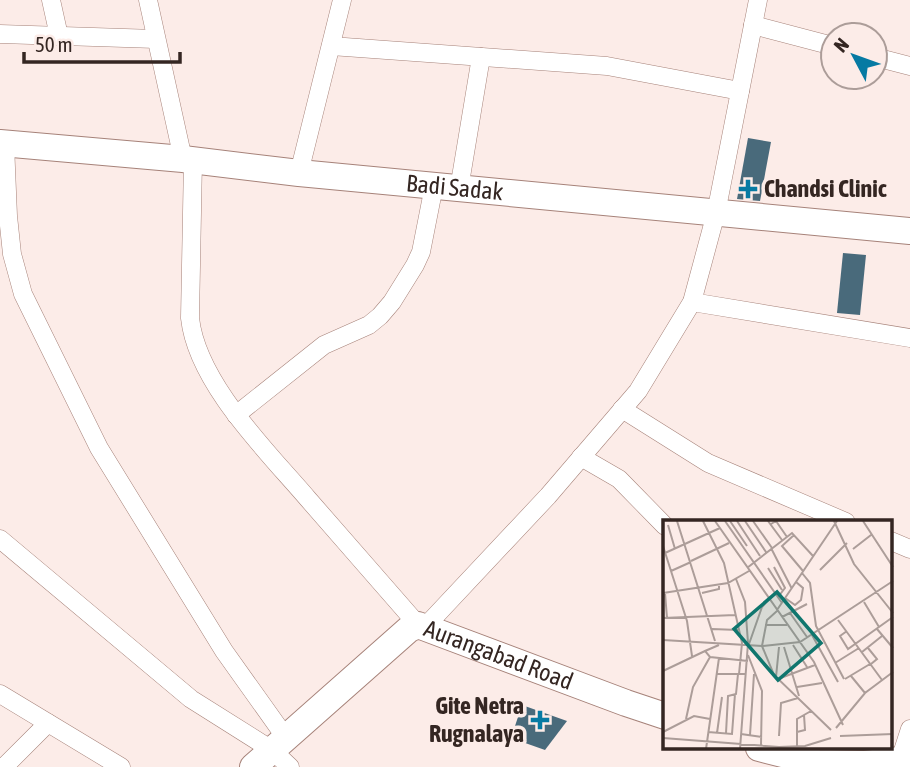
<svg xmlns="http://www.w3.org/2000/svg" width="910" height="767" font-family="'Asap Condensed',sans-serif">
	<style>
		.building { fill: #496a7b }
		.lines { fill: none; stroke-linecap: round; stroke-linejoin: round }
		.street-casing { stroke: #a68279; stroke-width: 19 }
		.primary-casing { stroke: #a68279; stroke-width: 28 }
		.street { stroke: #fff; stroke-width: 18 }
		.primary { stroke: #fff; stroke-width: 26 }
		.poi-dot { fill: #067aa3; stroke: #fcece8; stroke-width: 2.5 }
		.labels { text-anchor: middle; stroke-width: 7; stroke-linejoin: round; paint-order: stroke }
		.street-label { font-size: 24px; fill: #342622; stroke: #fcece8 }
		.poi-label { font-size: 24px; font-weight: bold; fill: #342622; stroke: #fcece8; text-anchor: start }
		.inset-road { fill: none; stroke: #ac9d99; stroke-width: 2 }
		.view { fill: #0f766e; fill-opacity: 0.15; stroke: #0f766e; stroke-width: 3.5 }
		.inset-edge { fill: none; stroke: #342622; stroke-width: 3.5 }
	</style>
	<rect width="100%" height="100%" fill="#fcece8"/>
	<!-- building -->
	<g class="building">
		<path d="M748 138 771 142 760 201 737 199Z"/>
		<path d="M843 253 866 255 860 315 837 313Z"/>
		<path d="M522 705 567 721 545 750 511 738Z"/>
	</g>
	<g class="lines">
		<defs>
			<g id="street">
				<path d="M51 0 59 36"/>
				<path d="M148 0 183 159"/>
				<path d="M753 25 833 46"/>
				<path d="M0 34 156 39"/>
				<path d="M331 46 607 66 740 91"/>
				<path d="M875 57 910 66"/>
				<path d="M5 144 8 216 12 254 23 294 99 448 224 651 286 738"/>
				<path d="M193 160 190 318C197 383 267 451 308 499 345 541 381 583 418 625"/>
				<path d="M299 173 342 0"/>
				<path d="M459 189 481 57"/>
				<path d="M692 302 910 338"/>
				<path d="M622 409 708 463 846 522"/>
				<path d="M236 415 324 345 369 325 380 316 392 302 415 265 421 252 434 186"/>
				<path d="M581 457 619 479 665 526"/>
				<path d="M0 539 191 699 272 750 290 767"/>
				<path d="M891 541 910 549"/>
				<path d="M425 627 548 496 638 391 692 302 716 213 758 0"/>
				<path d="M0 694 121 767"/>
				<path d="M900 760 910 729"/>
				<path d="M4 767 48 723"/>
			</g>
			<g id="primary">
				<path id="s1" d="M0 143 183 159 299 173 910 231"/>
				<path d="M759 748 818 763 865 764 910 759"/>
				<path id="s2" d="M253 767 409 629 418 625 626 703 665 716"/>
			</g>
		</defs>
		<!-- street casing -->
		<use href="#street" class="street-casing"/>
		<!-- primary casing -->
		<use href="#primary" class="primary-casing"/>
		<!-- street -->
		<use href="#street" class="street"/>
		<!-- primary -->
		<use href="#primary" class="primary"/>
	</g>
	<!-- markers -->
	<g class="poi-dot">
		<path d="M744.5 178.5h7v7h7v7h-7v7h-7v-7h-7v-7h7z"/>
		<path d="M536.5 709.5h7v7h7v7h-7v7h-7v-7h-7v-7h7z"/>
	</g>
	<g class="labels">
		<!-- street labels -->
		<g class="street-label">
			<text dy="8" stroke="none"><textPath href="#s1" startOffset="457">Badi Sadak</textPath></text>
			<text dy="8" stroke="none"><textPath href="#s2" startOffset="304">Aurangabad Road</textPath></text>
		</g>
		<!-- poi labels -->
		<g class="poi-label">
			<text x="764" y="197">Chandsi Clinic</text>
			<text x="524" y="714" text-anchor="end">Gite Netra<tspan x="524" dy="28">Rugnalaya</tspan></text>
		</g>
	</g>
	<!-- overview -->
	<g transform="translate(663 520)">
		<rect width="229" height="229" fill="#fcece8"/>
		<path class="inset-road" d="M14 1 52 121M40 1 61 43 79 123 76 154M52 1 151 142 180 205M62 1 119 83M67 1 84 26M74 1 97 36M82 1 103 32M90 1 109 28M105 1 119 20M171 1 191 44 230 93M200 1 230 47M108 4 113 1 124 17M5 5 12 29M131 15 119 26 140 51M0 26 24 101 29 136M108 28 129 69M190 29 208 15M2 33 57 8M28 41 66 23M111 47 122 68 115 77M84 48 129 13 150 36M105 48 119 70M157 50 184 23M8 51 28 42M139 53 147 63 153 106 181 159M73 59 82 82 85 123 77 229M0 73 65 63 86 51M2 73 4 98M39 73 56 69V64M122 78 132 85 138 80 140 68 133 62M201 82 216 107M114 90 174 1M127 93 144 117M119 97 144 84M0 98 72 95M175 100 219 160M102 105H124M49 109 75 110M214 109 230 128M184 111 177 116 185 129 230 97M149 115 175 162M0 120 99 126 111 155 168 210M86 124 99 87 106 79M56 125 42 131 47 137 85 141M130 125 144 147M99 126 104 100 114 91M100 126 137 122 230 61M121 127 136 176M205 128 214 139 208 144M199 132 219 116M85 135 99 171 98 225M172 143 196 128M0 151 42 131M54 154H83M188 156 202 173M113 157 116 127M115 159 152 145M182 159 207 144M134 167 159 163M23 199 30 167 47 137M173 208 202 173 230 152M0 212 31 196 47 199M45 212 69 214 72 174M134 212 142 210 141 195M54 213 59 177M63 213 65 176 73 174 75 154M78 214 99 217M87 215 91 154M116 216 118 183 135 178M177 216 230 214M0 218 116 227 142 226 168 218M134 226V199L148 191M43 229 56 138"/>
		<path class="view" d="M114 72 158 123 115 160 71 109Z"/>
		<rect width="229" height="229" class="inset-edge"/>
	</g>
	<!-- north arrow -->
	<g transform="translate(854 56) rotate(311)"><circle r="33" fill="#fcece8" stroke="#ac9d99" stroke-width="2"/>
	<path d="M0-5L12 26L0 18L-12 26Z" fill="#067aa3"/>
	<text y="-10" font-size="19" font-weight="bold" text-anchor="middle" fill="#342622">N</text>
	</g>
	<!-- scale -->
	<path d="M24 52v10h156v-10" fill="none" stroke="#342622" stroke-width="3.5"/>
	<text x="35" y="52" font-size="21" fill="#342622" stroke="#fcece8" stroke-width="5" paint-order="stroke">50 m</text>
</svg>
